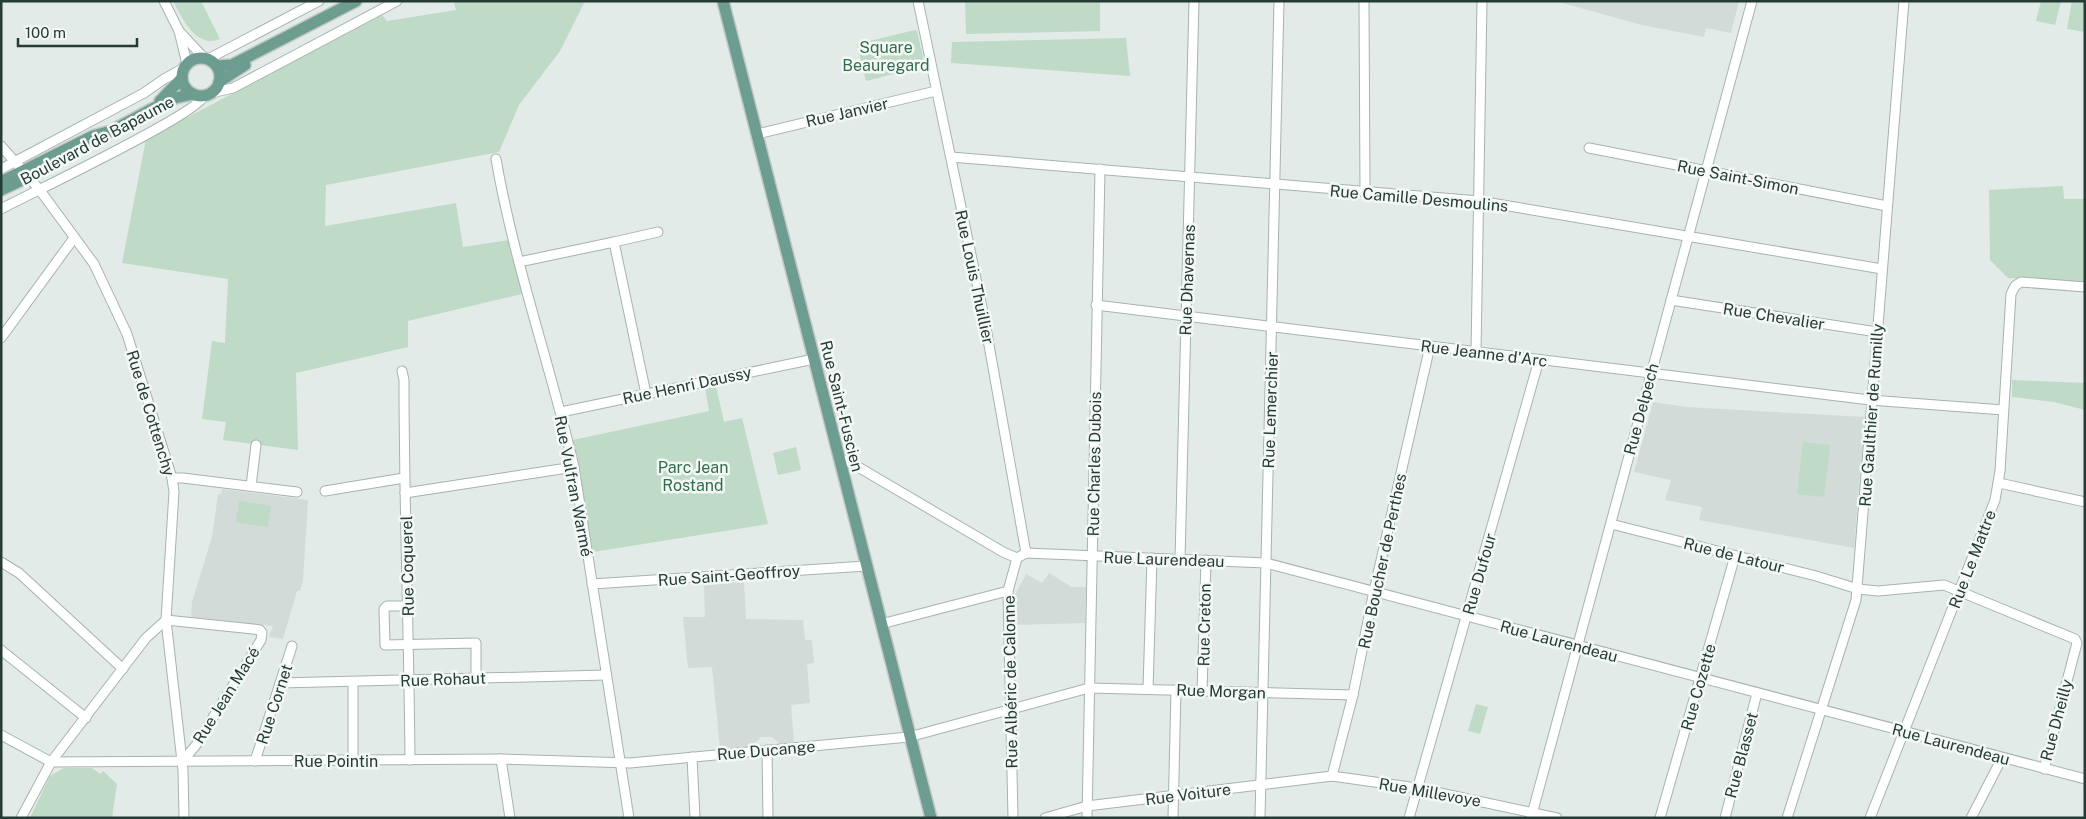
<svg xmlns="http://www.w3.org/2000/svg" width="2086" height="819" font-family="'Public Sans',sans-serif">
	<style>
		.built { fill: #d2dbd7 }
		.green { fill: #bfdac6 }
		.lines { fill: none; stroke-linecap: round; stroke-linejoin: round }
		.minor-casing { stroke: #a6b3af; stroke-width: 11 }
		.major-casing { stroke: #c2c8c6; stroke-width: 14 }
		.minor { stroke: #fff; stroke-width: 9 }
		.major { stroke: #6d9c90; stroke-width: 11 }
		.labels { text-anchor: middle; stroke-width: 5; stroke-linejoin: round; paint-order: stroke }
		.park-label { font-size: 16px; fill: #346d4a; stroke: #f3f8f6 }
		.street-label { font-size: 16px; fill: #253b35; stroke: #f3f8f6 }
	</style>
	<rect width="100%" height="100%" fill="#e3ebe8"/>
	<!-- built -->
	<g class="built">
		<path d="M1555 1H1739L1731 33 1706 28 1704 37 1642 25Z"/>
		<path d="M1653 402 1686 407 1865 417 1854 548 1699 520 1702 507 1665 500 1671 480 1634 472Z"/>
		<path d="M222 489 308 500 303 581 300 591H297L283 639 269 637 273 626 191 617 192 602 212 537 218 494H221Z"/>
		<path d="M1049 573 1072 587H1086L1085 623 1015 625V595L1026 574 1042 583Z"/>
		<path d="M744 582 746 619 803 620 805 640H812L814 663 807 664 810 703 791 705 794 743 780 744 772 737H761L752 746 720 749 712 667 688 668 683 617H705L704 585Z"/>
	</g>
	<!-- green -->
	<g class="green">
		<path d="M173 1H201L220 39C196 49 182 18 173 1Z"/>
		<path d="M464 1H585L560 51 519 105 499 152 326 185 325 226 456 203 463 247 509 240 522 294 408 321V347L296 373 298 450 223 440 226 422 202 419 212 341 225 343 228 279 122 263 146 139 382 15 387 21 456 10 454 3Z"/>
		<path d="M965 1H1100V31L966 34Z"/>
		<path d="M2041 1H2061L2055 25 2036 21Z"/>
		<path d="M2072 1H2085V32L2067 29Z"/>
		<path d="M915 30 917 31 925 66 866 81 857 44Z"/>
		<path d="M1126 38 1130 76 951 63 952 42Z"/>
		<path d="M2063 186 2064 199H2085V282L2008 278 1990 260 1989 190Z"/>
		<path d="M2012 380 2085 383V410L2054 402 2012 397Z"/>
		<path d="M716 386 724 422 742 418 768 524 593 552 573 440 709 411 705 388Z"/>
		<path d="M1803 442 1830 445 1824 497 1797 494Z"/>
		<path d="M796 447 801 470 778 475 773 453Z"/>
		<path d="M239 501 271 506 268 527 236 522Z"/>
		<path d="M1476 704 1488 707 1480 734 1468 731Z"/>
		<path d="M64 768H92L100 774 103 771 117 784 112 818H30L50 776Z"/>
	</g>
	<g class="lines">
		<defs>
			<g id="minor">
				<path d="M164 1 179 31 204 58"/>
				<path d="M918 1 984 317 1026 553"/>
				<path d="M1364 1 1365 193"/>
				<path d="M179 31 187 64"/>
				<path d="M208 59 319 1"/>
				<path d="M211 93 233 88 397 1"/>
				<path d="M757 134 936 91"/>
				<path d="M1 146 39 189 94 264 127 334 172 478 174 492 166 620 183 770 184 818"/>
				<path d="M1589 148 1887 206"/>
				<path d="M951 157 1479 201 1882 269"/>
				<path d="M496 159C514 263 550 364 574 467L629 818"/>
				<path d="M1 169 144 93 164 79 184 68"/>
				<path d="M1 209C31 193 196 115 204 96"/>
				<path d="M614 242 658 232"/>
				<path d="M519 262 614 242 646 394"/>
				<path d="M1671 300 1877 332"/>
				<path d="M1096 305 1870 400 2003 410"/>
				<path d="M1 338 74 238"/>
				<path d="M1476 352 1482 1"/>
				<path d="M402 371 404 380C404 507 409 633 410 760"/>
				<path d="M561 412 814 359"/>
				<path d="M839 460 848 461 1003 552 1017 558"/>
				<path d="M172 478H183L297 492"/>
				<path d="M1999 483 2085 502"/>
				<path d="M251 486 256 445"/>
				<path d="M325 491 404 478"/>
				<path d="M405 493 574 467"/>
				<path d="M1611 524 1816 576 1858 589 1878 591 1944 585 2075 639 2077 643 2044 769"/>
				<path d="M1180 559 1194 1"/>
				<path d="M1 562 19 573 123 669"/>
				<path d="M592 584 866 566"/>
				<path d="M408 606H387L384 609 385 645 476 643V678"/>
				<path d="M166 620 253 629 260 630 262 633 261 640 196 745 182 762"/>
				<path d="M881 624 1008 591"/>
				<path d="M1 650 86 718"/>
				<path d="M353 682V760"/>
				<path d="M280 683 606 675"/>
				<path d="M1148 689 1152 558"/>
				<path d="M1202 691 1206 560"/>
				<path d="M1 735 51 762 501 759 630 763 909 737 1089 688 1353 695"/>
				<path d="M767 750 768 818"/>
				<path d="M692 757 695 818"/>
				<path d="M501 759 510 818"/>
				<path d="M255 761 292 646"/>
				<path d="M1332 776 1353 695 1374 591 1430 346"/>
				<path d="M21 818 51 762 146 638 166 620"/>
				<path d="M1013 818 1008 591 1017 558 1026 553 1266 563 2085 779"/>
				<path d="M1045 818 1087 806 1332 776 1417 788 1557 818"/>
				<path d="M1087 818 1100 169"/>
				<path d="M1173 818 1176 690"/>
				<path d="M1260 818 1279 1"/>
				<path d="M1409 818 1539 360"/>
				<path d="M1531 818 1752 1"/>
				<path d="M1660 818 1735 556"/>
				<path d="M1725 818 1757 693"/>
				<path d="M1787 818 1856 600 1904 1"/>
				<path d="M1870 818 1995 500 2000 471 2011 294 2015 286 2021 282 2085 287"/>
				<path d="M1971 818 2002 758"/>
			</g>
			<g id="major">
				<path d="M723 1 931 818"/>
				<circle cx="201" cy="77" r="19"/>
				<path d="M217 66 232 65 356 1"/>
				<path d="M219 82 245 65"/>
				<path d="M160 101 182 78"/>
				<path d="M1 182 93 136 111 131 152 109 175 98 193 94"/>
				<path d="M1 190 47 168"/>
			</g>
		</defs>
		<!-- minor casing -->
		<use href="#minor" class="minor-casing"/>
		<!-- major casing -->
		<use href="#major" class="major-casing"/>
		<!-- minor -->
		<use href="#minor" class="minor"/>
		<!-- major -->
		<use href="#major" class="major"/>
	</g>
	<g class="labels">
		<!-- park labels -->
		<g class="park-label">
			<text x="886" y="53">Square<tspan x="886" dy="18">Beauregard</tspan></text>
			<text x="693" y="473">Parc Jean<tspan x="693" dy="18">Rostand</tspan></text>
		</g>
		<!-- street labels -->
		<g class="street-label">
			<text transform="translate(847 112) rotate(-13)" y="6">Rue Janvier</text>
			<text transform="translate(97 140) rotate(-28)" y="6">Boulevard de Bapaume</text>
			<text transform="translate(1738 177) rotate(11)" y="6">Rue Saint-Simon</text>
			<text transform="translate(1419 198) rotate(5)" y="6">Rue Camille Desmoulins</text>
			<text transform="translate(975 277) rotate(78)" y="6">Rue Louis Thuillier</text>
			<text transform="translate(1187 280) rotate(-88)" y="6">Rue Dhavernas</text>
			<text transform="translate(1774 316) rotate(9)" y="6">Rue Chevalier</text>
			<text transform="translate(1484 353) rotate(7)" y="6">Rue Jeanne d'Arc</text>
			<text transform="translate(687 385) rotate(-12)" y="6">Rue Henri Daussy</text>
			<text transform="translate(842 406) rotate(76)" y="6">Rue Saint-Fuscien</text>
			<text transform="translate(1641 409) rotate(-75)" y="6">Rue Delpech</text>
			<text transform="translate(1270 410) rotate(-88)" y="6">Rue Lemerchier</text>
			<text transform="translate(151 413) rotate(73)" y="6">Rue de Cottenchy</text>
			<text transform="translate(1871 415) rotate(-86)" y="6">Rue Gaulthier de Rumilly</text>
			<text transform="translate(1094 464) rotate(-89)" y="6">Rue Charles Dubois</text>
			<text transform="translate(574 486) rotate(79)" y="6">Rue Vulfran Warmé</text>
			<text transform="translate(1734 555) rotate(14)" y="6">Rue de Latour</text>
			<text transform="translate(1164 559) rotate(2)" y="6">Rue Laurendeau</text>
			<text transform="translate(1972 559) rotate(-69)" y="6">Rue Le Mattre</text>
			<text transform="translate(1382 561) rotate(-78)" y="6">Rue Boucher de Perthes</text>
			<text transform="translate(407 566) rotate(-91)" y="6">Rue Coquerel</text>
			<text transform="translate(1479 574) rotate(-74)" y="6">Rue Dufour</text>
			<text transform="translate(729 575) rotate(-4)" y="6">Rue Saint-Geoffroy</text>
			<text transform="translate(1204 625) rotate(-89)" y="6">Rue Creton</text>
			<text transform="translate(1559 641) rotate(15)" y="6">Rue Laurendeau</text>
			<text transform="translate(443 679) rotate(-2)" y="6">Rue Rohaut</text>
			<text transform="translate(1010 682) rotate(-91)" y="6">Rue Albéric de Calonne</text>
			<text transform="translate(1698 687) rotate(-74)" y="6">Rue Cozette</text>
			<text transform="translate(1221 691) rotate(2)" y="6">Rue Morgan</text>
			<text transform="translate(226 695) rotate(-58)" y="6">Rue Jean Macé</text>
			<text transform="translate(274 704) rotate(-72)" y="6">Rue Cornet</text>
			<text transform="translate(2056 720) rotate(-75)" y="6">Rue Dheilly</text>
			<text transform="translate(1951 744) rotate(15)" y="6">Rue Laurendeau</text>
			<text transform="translate(766 750) rotate(-5)" y="6">Rue Ducange</text>
			<text transform="translate(1741 755) rotate(-75)" y="6">Rue Blasset</text>
			<text x="336" y="767">Rue Pointin</text>
			<text transform="translate(1430 792) rotate(10)" y="6">Rue Millevoye</text>
			<text transform="translate(1188 794) rotate(-7)" y="6">Rue Voiture</text>
		</g>
	</g>
	<!-- border -->
	<rect width="2086" height="819" fill="none" stroke="#253b35" stroke-width="5"/>
	<!-- scale -->
	<path d="M18 38v8h119v-8" fill="none" stroke="#253b35" stroke-width="2.5"/>
	<text x="25" y="38" font-size="15" fill="#253b35" stroke="#f3f8f6" stroke-width="4" paint-order="stroke">100 m</text>
</svg>
